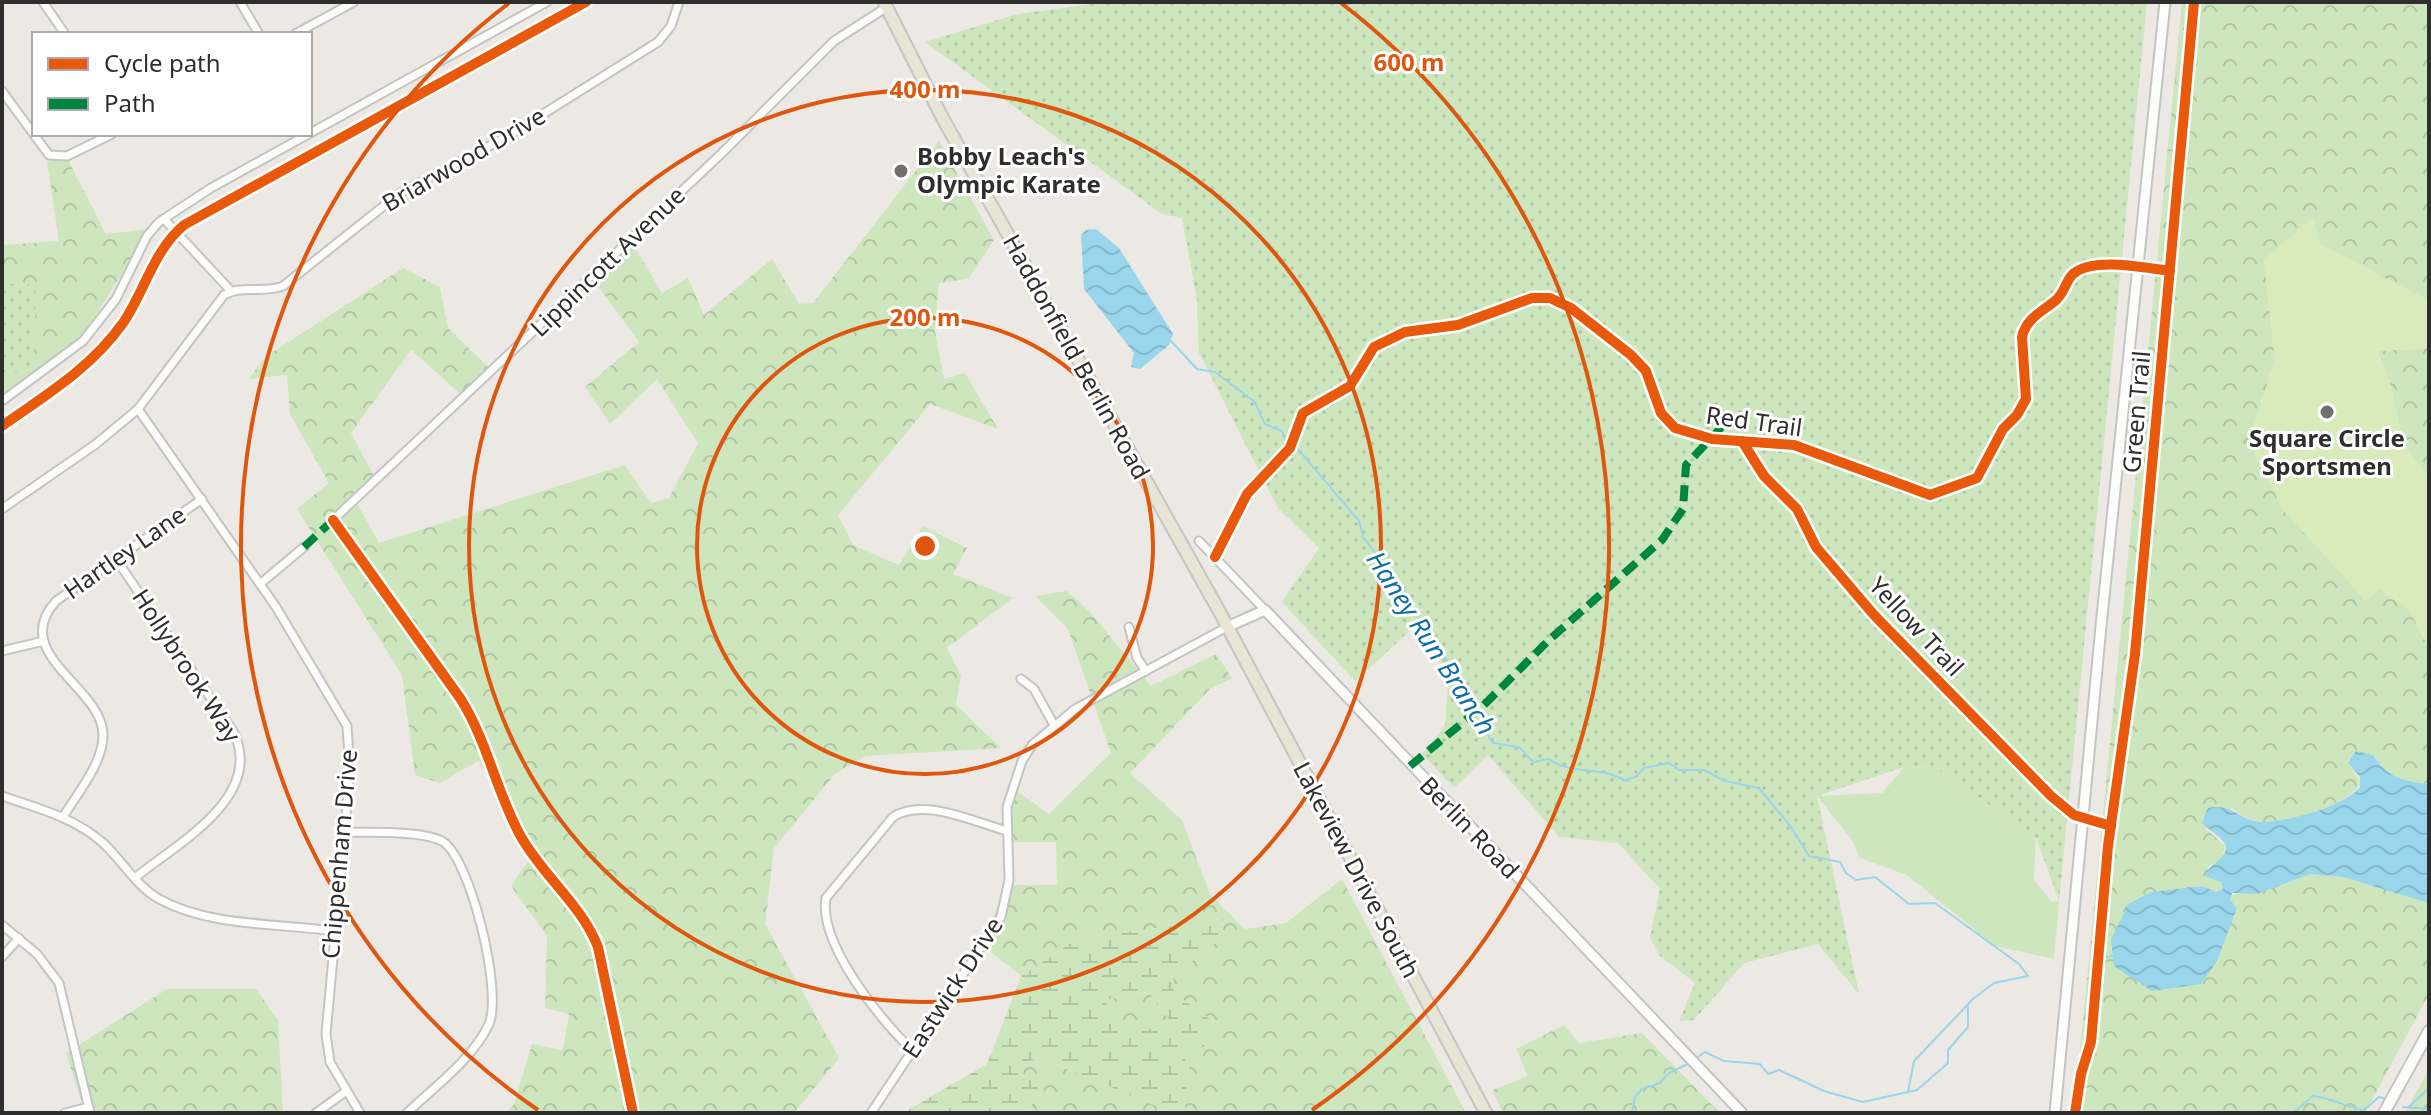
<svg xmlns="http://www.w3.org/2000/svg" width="2431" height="1115" font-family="'Noto Sans',sans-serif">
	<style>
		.grass { fill: #cee6be }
		.forest { fill: url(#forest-crowns) }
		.wetland { fill: url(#wetland-marsh) }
		.park { fill: url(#park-dots) }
		.pitch { fill: #d9eabb }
		.water { fill: url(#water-waves) }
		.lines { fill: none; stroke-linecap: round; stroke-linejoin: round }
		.stream { stroke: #99d6ec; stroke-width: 2 }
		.minor-casing { stroke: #c5c4c5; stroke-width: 11 }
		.tertiary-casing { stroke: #c5c4c5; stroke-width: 13 }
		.secondary-casing { stroke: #c5c4c5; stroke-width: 14 }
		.primary-casing { stroke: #c6c5c4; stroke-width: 15 }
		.minor { stroke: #fcfcfb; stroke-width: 7 }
		.tertiary { stroke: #fcfcfb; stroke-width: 9 }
		.secondary { stroke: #fcfcfb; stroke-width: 10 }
		.primary { stroke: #e8e4d6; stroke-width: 11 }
		.quiet { stroke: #00873e; stroke-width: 8; stroke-dasharray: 16 8; stroke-linecap: butt }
		.cycleway-casing { stroke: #fff; stroke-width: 15 }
		.cycleway { stroke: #e8590c; stroke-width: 10 }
		.ring { fill: none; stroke: #df570e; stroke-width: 4 }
		.poi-dot { fill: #706f6e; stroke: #fff; stroke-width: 3 }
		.labels { text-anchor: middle; stroke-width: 6; stroke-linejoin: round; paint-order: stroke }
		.poi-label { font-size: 24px; font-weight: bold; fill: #2e2e2e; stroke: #fff; text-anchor: start }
		.street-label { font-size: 24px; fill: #2e2e2e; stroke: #fff }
		.water-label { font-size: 26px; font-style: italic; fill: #0d6fa3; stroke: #fff }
		.centre { fill: #df570e; stroke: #fff; stroke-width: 4 }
		.ring-label { font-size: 24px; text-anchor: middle; font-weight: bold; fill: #df570e; stroke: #fff; stroke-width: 6; stroke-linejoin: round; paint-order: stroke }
	</style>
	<defs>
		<pattern id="forest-crowns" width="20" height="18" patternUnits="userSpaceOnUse" patternTransform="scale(2)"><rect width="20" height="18" fill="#cee6be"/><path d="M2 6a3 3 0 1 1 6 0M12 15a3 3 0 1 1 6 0" fill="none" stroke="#b1c6a4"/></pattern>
		<pattern id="wetland-marsh" width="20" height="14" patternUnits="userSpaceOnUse" patternTransform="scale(2)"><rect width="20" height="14" fill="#cee6be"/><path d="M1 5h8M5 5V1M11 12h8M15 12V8" fill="none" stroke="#b1c6a4"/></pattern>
		<pattern id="park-dots" width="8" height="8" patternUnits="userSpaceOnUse" patternTransform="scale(2)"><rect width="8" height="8" fill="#cee6be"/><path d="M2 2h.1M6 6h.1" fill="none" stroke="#b1c6a4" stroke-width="1.8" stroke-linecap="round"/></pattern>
		<pattern id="water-waves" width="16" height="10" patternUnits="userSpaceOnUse" patternTransform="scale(2)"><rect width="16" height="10" fill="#99d6ec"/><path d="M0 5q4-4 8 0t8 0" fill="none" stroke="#84b8cb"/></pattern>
	</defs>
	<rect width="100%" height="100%" fill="#ece8e4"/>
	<!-- grass -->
	<path class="grass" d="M1904 767 1936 768 2036 837 2034 880 2052 902 2059 901 2054 959 1995 946 1907 875 1860 858 1852 840 1817 796 1882 793Z"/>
	<!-- forest -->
	<g class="forest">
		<path d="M2182 2H2429V301L2320 244 2313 218 2264 260 2275 360 2249 441 2365 601 2379 589 2410 611 2429 648V784C2404 781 2388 778 2373 755L2348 763 2361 783C2351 804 2282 825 2259 822 2249 821 2240 813 2231 808L2205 828 2225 846 2222 858 2207 868 2224 885 2223 889 2216 892 2199 886 2130 903 2229 896 2310 874 2343 877 2429 898V994L2365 1113H2074Z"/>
		<path d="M939 141 994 240 968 279 939 283 935 331 944 379 965 373 998 429 930 404 838 515 853 545 899 565 923 526 967 548 953 574 1013 598 947 648 961 676 956 705 1001 748 865 756 834 775 774 848 765 924 839 1058 794 1113H506L514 1104 532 1044 563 1050 569 1014 545 1008 547 936 511 886 533 854 498 788 478 761 440 783 415 775 402 675 297 509 329 483 290 414 287 375 249 379 265 357 403 268 440 287 448 328 490 369 464 397 411 350 351 433 377 482 355 500 379 543 625 465 651 503 669 498 698 443 657 379 610 424 585 387 639 342 589 274 628 236 662 293 688 278 704 315 772 259 799 304 813 303Z"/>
		<path d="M67 158 106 234 149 229 79 343 2 398V372L33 369 36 285 2 283V245L59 241 47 161Z"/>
		<path d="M2429 348V479L2403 442 2390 383 2378 351Z"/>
		<path d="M1067 591 1089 611 1151 686 1216 654 1232 678 1210 689 1130 773 1182 820 1210 894 1245 929 1286 923 1342 879 1466 1113H1184L1189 1067 1099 1018 1110 999 1149 993 1197 1056 1217 1025 1174 993 1173 976 1220 939 1223 919 1077 939 1021 976 981 944 1007 885H1057L1056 842H1006L1010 786 1049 814 1111 753 1068 629 1035 596Z"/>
		<path d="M167 989H256L278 1020 283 1113H85L66 1053Z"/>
		<path d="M1564 1025 1579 1043 1642 1033 1720 1113H1503L1492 1090 1528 1076 1516 1049Z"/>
		<path d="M1038 1057 1173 1113H1024L1044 1091 1015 1069Z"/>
		<path d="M2429 1069V1113H2405Z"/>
	</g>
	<!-- wetland -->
	<path class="wetland" d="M1223 919 1220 939 1173 976 1174 993 1218 1025 1197 1057 1149 993 1110 999 1100 1018 1171 1034 1189 1067 1184 1113H1173L1038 1057 1016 1069 1044 1091 1024 1113H903L987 1064 1021 976 1077 939Z"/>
	<!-- park -->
	<g class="park">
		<path d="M1106 2H2147L2059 901 2036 837 1936 768 1904 767 1817 796 1859 994 1818 944 1744 963 1694 1020 1679 1021 1695 983 1659 955 1650 937 1660 889 1618 843 1559 837 1488 755 1454 788 1422 754 1445 726 1449 674 1414 627 1355 681 1282 602 1319 548 1278 508 1199 353 1197 300 1182 218 1162 214 925 42 1018 14Z"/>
		<path d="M2 283 36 285 33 369 2 372Z"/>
	</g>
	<!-- pitch -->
	<path class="pitch" d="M2313 217 2320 244 2429 301V348L2378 351 2390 383 2403 442 2429 479V648L2410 611 2379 589 2366 601 2283 510 2249 441 2275 360 2264 260Z"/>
	<!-- water -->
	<g class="water">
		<path d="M1096 229 1119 248 1173 334 1169 345 1140 369 1131 367 1134 353 1084 289 1081 235 1086 230Z"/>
		<path d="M2356 751 2373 755C2387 778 2404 781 2429 784V903L2343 877 2310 874 2257 894 2232 893 2230 900 2237 908 2217 961 2201 984 2152 991 2114 966 2111 940 2128 904 2151 892 2202 886 2216 892 2223 889 2221 882 2205 876C2208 863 2236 855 2222 840 2216 833 2208 830 2202 823L2208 808C2233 803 2240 821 2261 822 2283 823 2346 806 2360 787V777L2348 763Z"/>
	</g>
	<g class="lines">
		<!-- stream -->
		<g class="stream">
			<path d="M1171 341 1197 369 1215 372 1255 402 1265 424 1282 431 1286 442 1298 449 1359 521 1363 537 1404 590 1418 617 1482 713V727L1493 743 1519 747 1533 762 1549 759C1571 776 1603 765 1625 781L1637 776 1644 768 1669 763 1679 770H1704L1725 781 1759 788 1791 827 1809 856 1840 862 1846 873 1856 880 1875 877 1909 904 1935 903 2019 964 2028 976 1994 983 1974 998 1914 1061 1908 1092"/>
			<path d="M2102 958 2113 956"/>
			<path d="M1695 1059 1705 1052 1724 1061 1760 1064 1768 1074 1779 1070 1824 1091 1863 1102 1917 1090 1948 1063V1050L1968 1027V1005"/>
			<path d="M2410 1106 2429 1088"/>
			<path d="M2403 1107 2429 1109"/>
			<path d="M1632 1113 1635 1097 1642 1089 1660 1083 1669 1073 1690 1063"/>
			<path d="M2293 1113 2313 1096C2332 1098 2345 1107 2364 1110L2379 1097 2386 1099"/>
		</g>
		<defs>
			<g id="minor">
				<path d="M43 2 65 34"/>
				<path d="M240 2 259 34"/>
				<path d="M295 34 354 2"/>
				<path d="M2 91 49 155 67 156 112 134"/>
				<path d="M164 219 231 291"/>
				<path d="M2 401 83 341 116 299 147 236 159 222 211 188 547 2"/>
				<path d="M138 409 276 607 347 726 350 771 326 1034 330 1062 360 1113"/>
				<path d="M2 426C46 395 91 368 123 323 145 291 153 251 184 225L586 2"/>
				<path d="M2 509 96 444 138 409 224 295C242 284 263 294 283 286L400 193 508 136 658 42 671 26 679 2"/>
				<path d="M1199 541 1265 610"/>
				<path d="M116 559 233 731C266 796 178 843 136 877"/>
				<path d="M260 584 304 547"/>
				<path d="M1129 627 1137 658 1146 671"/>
				<path d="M2 651 44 641"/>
				<path d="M1021 679 1034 689 1054 725"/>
				<path d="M2 796C37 808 73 817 102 842 121 859 136 886 159 899 210 927 278 923 334 931"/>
				<path d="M63 817C77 794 104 762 103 734 102 687 8 654 56 601L202 499"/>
				<path d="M345 832C370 833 420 830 442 841 470 857 503 991 489 1024 473 1059 434 1087 407 1113"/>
				<path d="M2 925 37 954 59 983 90 1113"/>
				<path d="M2 957 19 938"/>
				<path d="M912 1050C881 1021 818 943 826 898L893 817C924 797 974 822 1007 831"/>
				<path d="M65 1113 89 1107"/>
				<path d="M316 1113 345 1092"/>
				<path d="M633 1113 598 947C581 904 542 875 520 835 496 791 487 740 460 698L333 520 721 154 834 41 887 7"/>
				<path d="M871 1113 1001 917 1009 880 1007 807 1022 761 1032 745 1075 709 1227 627"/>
			</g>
			<g id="tertiary">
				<path d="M1227 627 1265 610 1742 1113"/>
				<path d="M2055 1113 2101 626 2165 2"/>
			</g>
			<path id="secondary" d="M2384 1113 2429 1031"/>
			<path id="primary" d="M884 2 942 117 1218 609 1486 1113"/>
		</defs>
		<!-- minor casing -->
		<use href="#minor" class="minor-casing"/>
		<!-- tertiary casing -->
		<use href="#tertiary" class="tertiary-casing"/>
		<!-- secondary casing -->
		<use href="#secondary" class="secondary-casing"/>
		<!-- primary casing -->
		<use href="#primary" class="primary-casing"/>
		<!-- minor -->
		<use href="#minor" class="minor"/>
		<!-- tertiary -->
		<use href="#tertiary" class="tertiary"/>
		<!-- secondary -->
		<use href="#secondary" class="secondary"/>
		<!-- primary -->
		<use href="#primary" class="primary"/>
		<!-- quiet -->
		<g class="quiet">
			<path d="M304 547 333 520"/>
			<path d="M1410 766 1484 705 1549 640 1662 540 1683 509 1686 465 1728 420"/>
		</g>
		<defs>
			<g id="cycleway">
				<path d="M2 426C46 395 91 368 123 323 145 291 153 251 184 225L586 2"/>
				<path d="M1742 441 1764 476 1797 509 1816 547 1874 615 2051 796 2074 815 2111 826"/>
				<path d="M333 520 460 698C487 740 496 791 520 835 542 875 581 904 598 947L633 1113"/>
				<path d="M1215 557 1247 494 1290 448 1303 413 1350 386 1374 347 1405 332 1458 325 1532 298H1550L1571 308 1631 355 1646 371 1661 413 1675 428 1712 439 1794 445 1930 495 1977 478 2003 429 2017 415 2026 399 2022 337C2026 319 2041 312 2055 301 2064 294 2065 283 2072 275 2091 256 2146 268 2170 271"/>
				<path d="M2075 1113 2081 1074 2091 1042 2108 846 2135 654 2194 2"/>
			</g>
		</defs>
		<!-- cycleway casing -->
		<use href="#cycleway" class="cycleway-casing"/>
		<!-- cycleway -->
		<use href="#cycleway" class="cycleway"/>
	</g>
	<!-- distance rings -->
	<g class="ring">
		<circle cx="925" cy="546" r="228"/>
		<circle cx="925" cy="546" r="456"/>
		<path d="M538 1110A684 684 0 0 1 509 3M1341 3A684 684 0 0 1 1312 1110"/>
	</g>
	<!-- markers -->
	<g class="poi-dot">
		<circle cx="901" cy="171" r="8"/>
		<circle cx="2327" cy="412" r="8"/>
	</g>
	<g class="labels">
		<!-- poi labels -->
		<g class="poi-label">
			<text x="917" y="165">Bobby Leach's<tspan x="917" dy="28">Olympic Karate</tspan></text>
			<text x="2327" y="447" text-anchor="middle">Square Circle<tspan x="2327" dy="28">Sportsmen</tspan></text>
		</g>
		<!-- street labels -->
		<g class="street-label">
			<text transform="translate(464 160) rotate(-30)" y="8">Briarwood Drive</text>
			<text transform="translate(608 262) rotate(-44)" y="8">Lippincott Avenue</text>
			<text transform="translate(1076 357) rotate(61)" y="8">Haddonfield Berlin Road</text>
			<text transform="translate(2137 412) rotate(-85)" y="8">Green Trail</text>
			<text transform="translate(1754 422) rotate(8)" y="8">Red Trail</text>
			<text transform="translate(125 553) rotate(-35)" y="8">Hartley Lane</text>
			<text transform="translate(1916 627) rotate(47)" y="8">Yellow Trail</text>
			<text transform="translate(186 666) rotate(57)" y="8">Hollybrook Way</text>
			<text transform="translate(1469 828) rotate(46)" y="8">Berlin Road</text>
			<text transform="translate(340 854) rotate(-85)" y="8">Chippenham Drive</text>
			<text transform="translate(1356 870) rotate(62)" y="8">Lakeview Drive South</text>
			<text transform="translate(953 988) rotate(-57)" y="8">Eastwick Drive</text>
		</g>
		<!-- water labels -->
		<g class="water-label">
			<text transform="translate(1431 643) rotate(57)" y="9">Haney Run Branch</text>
		</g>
	</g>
	<circle cx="925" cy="546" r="12" class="centre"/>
	<g class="ring-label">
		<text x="1409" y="71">600 m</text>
		<text x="925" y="98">400 m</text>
		<text x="925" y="326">200 m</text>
	</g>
	<!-- border -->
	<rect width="2431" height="1115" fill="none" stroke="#2e2e2e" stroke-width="8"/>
	<!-- legend -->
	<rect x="32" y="32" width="280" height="104" fill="#ffffff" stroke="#ababab" stroke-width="2"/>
	<rect x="48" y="58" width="40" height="12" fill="#e8590c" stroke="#ababab" stroke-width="2"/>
	<text x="104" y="72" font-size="24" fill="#2e2e2e">Cycle path</text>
	<rect x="48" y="98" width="40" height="12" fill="#00873e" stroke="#ababab" stroke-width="2"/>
	<text x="104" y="112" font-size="24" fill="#2e2e2e">Path</text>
</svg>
